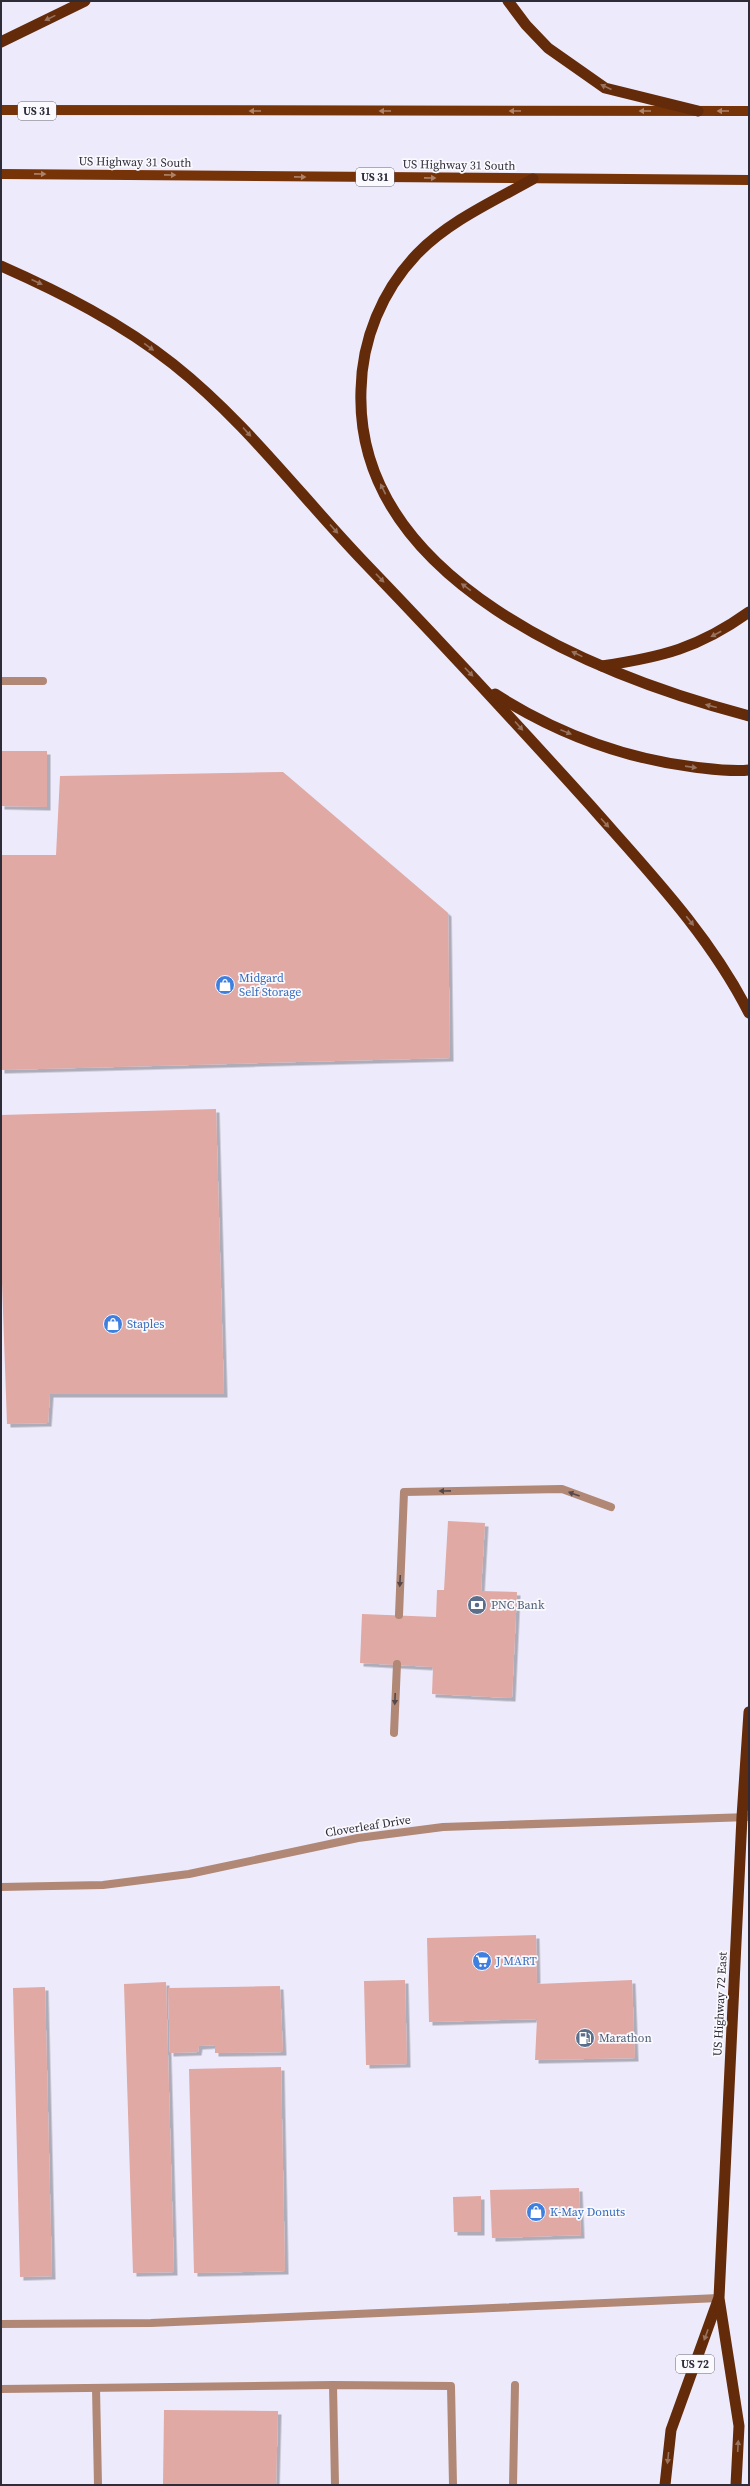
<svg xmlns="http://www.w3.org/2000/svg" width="750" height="2486" font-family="'Source Serif 4',serif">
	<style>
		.building { fill: #e0a9a4; filter: url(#shadow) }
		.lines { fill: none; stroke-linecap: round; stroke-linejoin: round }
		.service { stroke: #b08875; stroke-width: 8 }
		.minor { stroke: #b08875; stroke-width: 8 }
		.primary { stroke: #773308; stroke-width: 10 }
		.trunk { stroke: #632b09; stroke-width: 11 }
		.oneway { fill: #98735f }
		.oneway2 { fill: #ab826a }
		.oneway3 { fill: #55484a }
		.labels { text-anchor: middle; stroke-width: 3.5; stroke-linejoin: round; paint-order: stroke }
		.shield { fill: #faf9fe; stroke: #6b6a73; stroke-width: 1 }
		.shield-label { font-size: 11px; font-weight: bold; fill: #2e2c37 }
		.street-label { font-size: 12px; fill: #2e2c37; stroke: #faf9fe }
		.shop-label { font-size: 12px; fill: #366cbe; stroke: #faf9fe; text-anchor: start }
		.service-label { font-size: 12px; fill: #4e5e75; stroke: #faf9fe; text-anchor: start }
	</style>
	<defs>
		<filter id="shadow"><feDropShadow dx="3.5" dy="3.5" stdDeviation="0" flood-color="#0004"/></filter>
	</defs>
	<rect width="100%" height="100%" fill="#edeafb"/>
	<!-- building -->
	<g class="building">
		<path d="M1 751H47V807L1 806Z"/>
		<path d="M283 772 448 913 450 1058 1 1070V855H56L60 776Z"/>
		<path d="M216 1109 224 1394H50L48 1423 7 1424 1 1254V1115Z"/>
		<path d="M448 1521 485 1523 481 1591 517 1592 512 1698 432 1694 433 1667 360 1663 362 1614 436 1617 437 1590H444Z"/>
		<path d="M536 1935 537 1984 632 1980 635 2058 535 2060 537 2019 429 2022 427 1938Z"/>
		<path d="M405 1980 407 2064 366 2065 364 1981Z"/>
		<path d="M166 1982 174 2272 133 2273 124 1984Z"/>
		<path d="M280 1986 283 2052 215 2053V2045L199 2046 198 2052 170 2053 168 1988Z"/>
		<path d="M45 1987 52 2276 20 2277 13 1988Z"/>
		<path d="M281 2067 285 2271 194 2273 189 2069Z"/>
		<path d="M579 2188 581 2235 492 2238 490 2190Z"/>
		<path d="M481 2196V2232H454L453 2197Z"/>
		<path d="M164 2410 278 2411 276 2485H163Z"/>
	</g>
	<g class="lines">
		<!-- service -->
		<g class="service">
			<path d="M1 681H43"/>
			<path d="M399 1615 404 1492 562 1489 611 1507"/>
			<path d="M394 1733 397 1664"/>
			<path d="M1 2324 151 2323 719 2298"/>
			<path d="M96 2388 98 2485"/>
			<path d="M1 2389 333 2385"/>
			<path d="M335 2485 333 2385 451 2386 453 2485"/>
			<path d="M513 2485 515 2385"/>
		</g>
		<!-- minor -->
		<path class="minor" d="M1 1887 103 1885 189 1874 358 1838 443 1827 749 1817"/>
		<!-- primary -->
		<g class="primary">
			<path d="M1 110 749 111"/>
			<path d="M1 174 749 180"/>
		</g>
		<!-- trunk -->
		<g class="trunk">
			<path d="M508 1 526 25 548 48 605 88 698 111"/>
			<path d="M1 42 85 1"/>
			<path d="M533 179C494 201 449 221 417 254 382 291 362 339 361 390 354 581 598 676 749 716"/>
			<path d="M1 266C62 293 121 323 173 364 245 421 300 495 363 561 440 641 515 722 590 805 648 871 709 934 749 1013"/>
			<path d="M602 666C662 657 699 648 749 612"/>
			<path d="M495 694C556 733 623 758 694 767 712 769 731 772 749 770"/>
			<path d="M665 2485 671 2430 718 2300"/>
			<path d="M736 2485 739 2426 719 2298 742 1817 749 1712"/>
		</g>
	</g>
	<!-- one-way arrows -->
	<defs><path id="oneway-solid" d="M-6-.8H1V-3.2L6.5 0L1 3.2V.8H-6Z"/></defs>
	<g class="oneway">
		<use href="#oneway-solid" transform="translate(50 18) rotate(154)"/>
		<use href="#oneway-solid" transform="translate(606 87) rotate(-156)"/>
		<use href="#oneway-solid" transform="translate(37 282) rotate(24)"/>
		<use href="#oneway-solid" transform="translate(149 347) rotate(36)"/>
		<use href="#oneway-solid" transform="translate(247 432) rotate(48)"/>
		<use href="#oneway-solid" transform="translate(383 489) rotate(-116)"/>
		<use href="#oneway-solid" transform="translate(334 529) rotate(48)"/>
		<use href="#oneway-solid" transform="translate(380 578) rotate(46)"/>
		<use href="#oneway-solid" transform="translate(466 587) rotate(-144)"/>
		<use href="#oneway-solid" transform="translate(716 634) rotate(152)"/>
		<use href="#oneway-solid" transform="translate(577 654) rotate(-154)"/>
		<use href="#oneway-solid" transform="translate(469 672) rotate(46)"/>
		<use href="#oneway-solid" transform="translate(711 706) rotate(-165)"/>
		<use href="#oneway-solid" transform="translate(519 726) rotate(48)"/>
		<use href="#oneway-solid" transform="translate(566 732) rotate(22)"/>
		<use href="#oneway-solid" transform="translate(691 767) rotate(8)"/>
		<use href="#oneway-solid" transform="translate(605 823) rotate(48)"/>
		<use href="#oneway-solid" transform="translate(690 921) rotate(51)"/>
		<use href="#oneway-solid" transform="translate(706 2335) rotate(110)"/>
		<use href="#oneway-solid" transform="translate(738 2446) rotate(-87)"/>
		<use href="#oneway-solid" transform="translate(668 2458) rotate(96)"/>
	</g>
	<g class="oneway2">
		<use href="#oneway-solid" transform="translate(255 111) rotate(180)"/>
		<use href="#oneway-solid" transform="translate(385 111) rotate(180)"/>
		<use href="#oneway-solid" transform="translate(515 111) rotate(180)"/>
		<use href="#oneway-solid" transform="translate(645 111) rotate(180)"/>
		<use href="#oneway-solid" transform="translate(723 111) rotate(-180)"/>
		<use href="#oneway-solid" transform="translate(40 174) rotate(1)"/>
		<use href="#oneway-solid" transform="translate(170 175) rotate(1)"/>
		<use href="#oneway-solid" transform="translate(300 177) rotate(1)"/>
		<use href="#oneway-solid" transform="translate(430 178) rotate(1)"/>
	</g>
	<g class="oneway3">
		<use href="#oneway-solid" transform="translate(445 1491) rotate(179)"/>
		<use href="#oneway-solid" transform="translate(574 1494) rotate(-160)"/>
		<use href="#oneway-solid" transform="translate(400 1581) rotate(93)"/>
		<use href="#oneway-solid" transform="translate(395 1699) rotate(92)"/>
	</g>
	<!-- icons -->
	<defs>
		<symbol id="shop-disc" viewBox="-11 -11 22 22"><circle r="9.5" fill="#3f7fe0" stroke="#faf9fe"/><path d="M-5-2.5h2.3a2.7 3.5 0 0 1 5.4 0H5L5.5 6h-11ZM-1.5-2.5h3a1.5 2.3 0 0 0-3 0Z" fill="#fff"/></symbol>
		<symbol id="bank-disc" viewBox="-11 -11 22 22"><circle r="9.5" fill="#5c6f8a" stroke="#faf9fe"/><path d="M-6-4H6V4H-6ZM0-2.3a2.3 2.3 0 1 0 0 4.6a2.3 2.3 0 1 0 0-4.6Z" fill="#fff"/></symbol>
		<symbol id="supermarket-disc" viewBox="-11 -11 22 22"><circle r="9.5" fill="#3f7fe0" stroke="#faf9fe"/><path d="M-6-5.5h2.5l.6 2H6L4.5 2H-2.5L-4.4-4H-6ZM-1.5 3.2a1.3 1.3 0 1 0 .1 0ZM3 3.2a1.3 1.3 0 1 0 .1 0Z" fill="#fff"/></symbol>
		<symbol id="fuel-disc" viewBox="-11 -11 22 22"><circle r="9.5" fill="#5c6f8a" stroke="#faf9fe"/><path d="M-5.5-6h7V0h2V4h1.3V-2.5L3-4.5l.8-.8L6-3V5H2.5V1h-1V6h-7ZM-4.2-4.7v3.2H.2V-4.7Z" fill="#fff"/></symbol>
	</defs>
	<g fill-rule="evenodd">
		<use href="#shop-disc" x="214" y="974" width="22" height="22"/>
		<use href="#shop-disc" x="102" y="1313" width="22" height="22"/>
		<use href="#bank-disc" x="466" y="1594" width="22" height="22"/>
		<use href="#supermarket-disc" x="471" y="1950" width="22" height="22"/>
		<use href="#fuel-disc" x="574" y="2027" width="22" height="22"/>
		<use href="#shop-disc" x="525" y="2201" width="22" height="22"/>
	</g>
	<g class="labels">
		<!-- shield labels -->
		<g class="shield">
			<rect x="18" y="102" width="38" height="18" rx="3"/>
			<rect x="356" y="168" width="38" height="18" rx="3"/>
			<rect x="676" y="2355" width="38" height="18" rx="3"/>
		</g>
		<g class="shield-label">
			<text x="37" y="115">US 31</text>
			<text x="375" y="181">US 31</text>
			<text x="695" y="2368">US 72</text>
		</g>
		<!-- street labels -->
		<g class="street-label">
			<text transform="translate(135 162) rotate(1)" y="4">US Highway 31 South</text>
			<text transform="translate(459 165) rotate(1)" y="4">US Highway 31 South</text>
			<text transform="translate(368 1826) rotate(-9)" y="4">Cloverleaf Drive</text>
			<text transform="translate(720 2004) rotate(-87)" y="4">US Highway 72 East</text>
		</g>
		<!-- shop labels -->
		<g class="shop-label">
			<text x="239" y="982">Midgard<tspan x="239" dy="14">Self Storage</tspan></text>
			<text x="127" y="1328">Staples</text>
			<text x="496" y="1965">J MART</text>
			<text x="550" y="2216">K-May Donuts</text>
		</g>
		<!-- service labels -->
		<g class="service-label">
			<text x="491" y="1609">PNC Bank</text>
			<text x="599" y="2042">Marathon</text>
		</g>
	</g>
	<!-- border -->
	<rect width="750" height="2486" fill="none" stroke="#2e2c37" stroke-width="4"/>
</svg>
